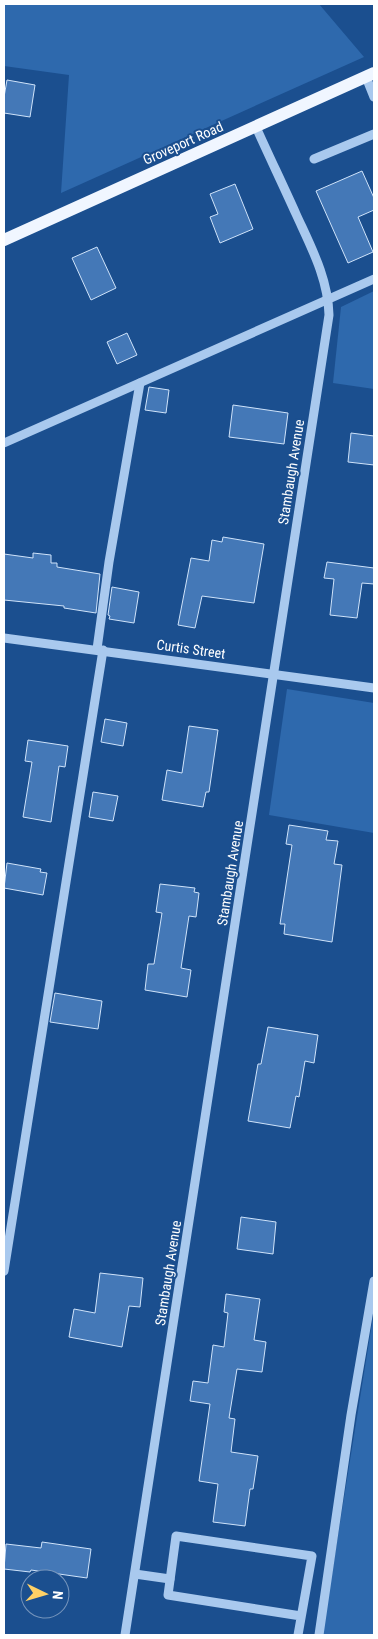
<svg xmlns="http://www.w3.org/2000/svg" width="378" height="1639" font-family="'Roboto Condensed',sans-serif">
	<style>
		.green { fill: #2e69ad }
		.building { fill: #4478b7; stroke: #cfe3fa }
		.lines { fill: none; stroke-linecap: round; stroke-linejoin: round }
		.minor { stroke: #a9c9ee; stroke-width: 9 }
		.major { stroke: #f0f6ff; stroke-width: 12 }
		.labels { text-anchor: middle; stroke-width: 4; stroke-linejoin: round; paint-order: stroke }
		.street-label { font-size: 14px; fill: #fff; stroke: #1b4f8f }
	</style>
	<rect width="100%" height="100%" fill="#1b4f8f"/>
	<!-- green -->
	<g class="green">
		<path d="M4 4H319L364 57 61 193 69 75 4 66Z"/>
		<path d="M374 291V389L333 383 341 307Z"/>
		<path d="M287 689 374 703V833L269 815Z"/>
		<path d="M374 1311V1635H322Z"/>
	</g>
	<!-- building -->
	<g class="building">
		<path d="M7 80 35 85 30 117 4 113V97Z"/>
		<path d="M362 171 374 198V210L358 217 373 252 348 263 316 191Z"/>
		<path d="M235 184 253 229 220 243 210 217 218 214 210 194Z"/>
		<path d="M97 247 116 288 91 300 72 258Z"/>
		<path d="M127 333 137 355 117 364 107 342Z"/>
		<path d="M149 387 169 390 166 413 145 410Z"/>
		<path d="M233 405 288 413 284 444 229 437Z"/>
		<path d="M351 433 374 436V465L348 462Z"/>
		<path d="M223 537 264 544 254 603 202 596 195 628 178 625 191 558 209 561 212 540 222 542Z"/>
		<path d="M33 553 51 555V563H57V567L100 574 96 613 64 608V606L4 600V554L33 558Z"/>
		<path d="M327 562 374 568V584L362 583 357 618 330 615 334 579 324 578Z"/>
		<path d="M112 587 139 592 134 623 109 619 110 616 108 615Z"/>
		<path d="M105 719 127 723 123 746 101 742Z"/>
		<path d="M189 726 218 730 209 792H206L203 807 162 800 167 770 182 773Z"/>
		<path d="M28 740 68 746 65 767 59 766 51 822 23 817 32 762 25 761Z"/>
		<path d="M93 792 118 796 113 821 89 817Z"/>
		<path d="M289 825 328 831 326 840 338 841 334 864 342 865 332 942 284 934 285 924H280L292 845 286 844Z"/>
		<path d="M7 863 41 869 40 872 47 873 43 895 4 888Z"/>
		<path d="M160 884 195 888 194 892 199 893 196 917 189 916 181 968 191 970 187 997 145 990 148 964H154L162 913 156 912Z"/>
		<path d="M55 993 102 1001 98 1029 50 1022Z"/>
		<path d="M268 1027 318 1035 314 1063 305 1061 299 1097 296 1096 290 1128 248 1121 258 1064H261Z"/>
		<path d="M241 1217 276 1222 273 1254 237 1249Z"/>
		<path d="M100 1273 143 1278 140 1307 129 1306 122 1347 69 1337 74 1309 95 1313Z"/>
		<path d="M226 1294 260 1299 254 1340 266 1342 262 1372 237 1369 229 1418 235 1419 231 1452 258 1456 253 1489H250L245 1526 213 1522 218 1484 199 1481 210 1404 190 1401 193 1381 208 1383 213 1345 224 1347 228 1313 224 1312Z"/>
		<path d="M42 1542 91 1549 87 1578 31 1570 30 1572 4 1569 6 1544 41 1548Z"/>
	</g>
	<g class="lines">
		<!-- minor -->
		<g class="minor">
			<path d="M366 77 374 97"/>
			<path d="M314 159 374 134"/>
			<path d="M4 443 374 279"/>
			<path d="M4 638 374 688"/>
			<path d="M97 649 109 562 140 383"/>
			<path d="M4 1271 103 650"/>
			<path d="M135 1574 170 1579"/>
			<path d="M125 1635 329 315C328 278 311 247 296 214 283 185 269 156 256 127"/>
			<path d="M298 1635 312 1556 176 1536 168 1595 301 1616"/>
			<path d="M319 1635 351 1415 374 1281"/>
		</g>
		<!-- major -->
		<path class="major" d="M4 240 374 73"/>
	</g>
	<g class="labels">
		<!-- street labels -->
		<g class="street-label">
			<text transform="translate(183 143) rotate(-24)" y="5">Groveport Road</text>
			<text transform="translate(291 472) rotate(-81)" y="5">Stambaugh Avenue</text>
			<text transform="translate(191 649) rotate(8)" y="5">Curtis Street</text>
			<text transform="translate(230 873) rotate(-81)" y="5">Stambaugh Avenue</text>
			<text transform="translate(168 1273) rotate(-81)" y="5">Stambaugh Avenue</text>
		</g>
	</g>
	<!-- border -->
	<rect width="378" height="1639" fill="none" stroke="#ffffff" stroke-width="10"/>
	<!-- north arrow -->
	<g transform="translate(45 1594) rotate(95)"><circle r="24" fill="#1b4f8f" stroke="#7695bc"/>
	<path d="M0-4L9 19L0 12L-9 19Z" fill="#ffd166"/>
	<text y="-8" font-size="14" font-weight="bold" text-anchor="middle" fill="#ffffff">N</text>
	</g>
</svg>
